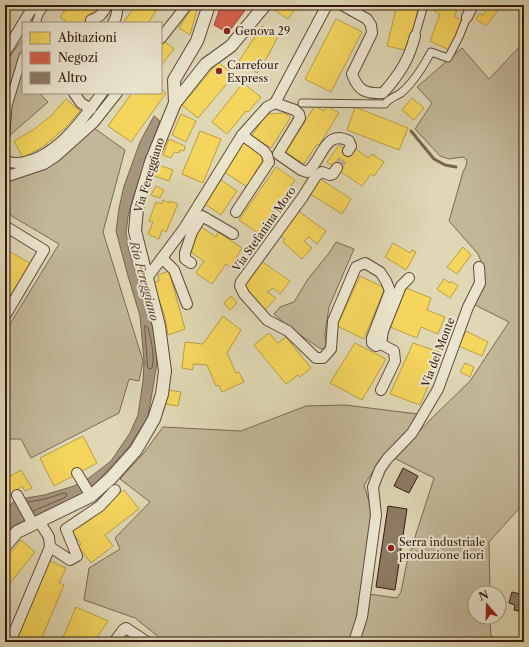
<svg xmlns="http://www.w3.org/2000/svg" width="529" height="647" font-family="'Libre Caslon Text',serif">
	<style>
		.green { fill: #c3b797; stroke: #7c6852 }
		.water { fill: #a6967b; stroke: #79644f }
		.homes { fill: #f6d55c; stroke: #bc9c44 }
		.shops { fill: #d6604d; stroke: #a64a3a }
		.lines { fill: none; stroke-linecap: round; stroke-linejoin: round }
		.shore { stroke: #6e5744; stroke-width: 1 }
		.stream { stroke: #79644f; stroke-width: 3 }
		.building { fill: #8e7b63; stroke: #35180c }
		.minor-tunnel { stroke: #beb192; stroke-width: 10; stroke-dasharray: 10 5; stroke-linecap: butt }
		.pedestrian-casing { stroke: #604836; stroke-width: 9 }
		.minor-casing { stroke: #604836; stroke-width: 12 }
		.tertiary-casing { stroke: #604836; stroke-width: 14 }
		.pedestrian { stroke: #ebe5ce; stroke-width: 7 }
		.minor { stroke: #ebe5ce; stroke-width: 10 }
		.tertiary { stroke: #ebe5ce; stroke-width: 12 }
		.poi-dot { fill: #8f2418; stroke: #ebe5ce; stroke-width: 1.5 }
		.labels { text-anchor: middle; stroke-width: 4; stroke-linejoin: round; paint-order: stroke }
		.poi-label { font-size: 11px; fill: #35180c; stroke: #ebe5ce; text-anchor: start }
		.street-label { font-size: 11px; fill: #35180c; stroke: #ebe5ce }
		.water-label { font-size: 12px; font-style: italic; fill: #624a38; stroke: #ebe5ce }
	</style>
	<rect width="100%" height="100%" fill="#e0d7b4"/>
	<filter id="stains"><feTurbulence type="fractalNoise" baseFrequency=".005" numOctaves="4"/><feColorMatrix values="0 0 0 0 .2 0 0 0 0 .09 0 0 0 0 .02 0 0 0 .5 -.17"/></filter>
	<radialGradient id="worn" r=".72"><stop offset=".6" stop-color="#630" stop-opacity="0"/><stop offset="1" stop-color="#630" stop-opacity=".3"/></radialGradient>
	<!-- green -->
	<g class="green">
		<path d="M23 39V93H39L48 102 9 136 5 137V62Z"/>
		<path d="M524 42V503L489 542 490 593H475V617H490L491 636 507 642H358L369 594 397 598 401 592 407 562 434 478 394 458 431 419 470 381 509 322 473 304 482 264 478 254 449 221 463 172 466 166 467 160 463 157 449 159 440 156 415 129 432 103 417 87 462 48 489 79Z"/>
		<path d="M94 128 125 150 103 232 143 361 139 381 129 379 119 413 31 458 21 439H7L5 442V332L59 244 5 212V179Z"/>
		<path d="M336 242 354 249 329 307 325 334 326 345 325 348 321 349 291 329 274 314 280 307 294 302 308 279 329 253Z"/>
		<path d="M345 405 418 414 409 432 376 467 364 485 373 515 353 637 350 642H165L135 618 84 600 89 568 120 549 115 538 150 502 120 479 143 454 163 427 241 431 306 406Z"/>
	</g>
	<!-- water -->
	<path class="water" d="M154 116 160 121 133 198 128 217 126 233 129 251 152 325 157 347V363L148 417 129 447 94 485 80 495 13 526 5 535V510L15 500 44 495 74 486 89 478 111 461 130 433 138 415 143 381 144 361 140 316 128 276 116 231 119 208 124 186 140 142Z"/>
	<!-- homes -->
	<g class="homes">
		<path d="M69 5H102L95 13 93 11 83 23H68L60 17Z"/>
		<path d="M136 5H160L148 23H123Z"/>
		<path d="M193 5 198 6 190 35 179 28Z"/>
		<path d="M276 5H297L288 19 273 9Z"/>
		<path d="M397 5H419L408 51 387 46Z"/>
		<path d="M436 5H459L454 17 462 20 449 50 430 41 440 14 433 10Z"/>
		<path d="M491 5H498L500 7 486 26 476 19 479 14 483 15Z"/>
		<path d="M336 19 362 32 331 92 305 79Z"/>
		<path d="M262 26 278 36 268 56 257 73 239 61Z"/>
		<path d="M165 42 174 49 161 65V46Z"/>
		<path d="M218 62 234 75 198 118 182 105Z"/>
		<path d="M243 83 261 97 248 112 246 111 227 134 212 122Z"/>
		<path d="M161 89 166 93 131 142 108 126 132 93H161Z"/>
		<path d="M412 98 424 108 414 120 402 110Z"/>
		<path d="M66 99 80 111 66 127 44 146 23 158 14 141 33 130 51 116Z"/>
		<path d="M315 106 324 111 328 106 339 113 319 145 317 144 304 164 284 151 295 133 297 134Z"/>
		<path d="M355 107 408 128 399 150 347 130Z"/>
		<path d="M284 113 291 117 271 148 252 136 266 114Z"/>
		<path d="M181 114 196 121 186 142 172 135Z"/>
		<path d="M200 131 221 139 203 183 182 174Z"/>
		<path d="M169 139 185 146 184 151 180 150 179 153 174 152 171 158 163 155Z"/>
		<path d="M242 142 266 158 247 187 223 171Z"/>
		<path d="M339 145 352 154 356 149 368 158 372 154 384 162 374 176 371 174 362 186 327 162Z"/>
		<path d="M159 165 173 170 169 181 154 176Z"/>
		<path d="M276 167 295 180 258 233 239 220Z"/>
		<path d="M319 178 351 199 342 214 309 193Z"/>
		<path d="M221 180 237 191 221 215 205 204Z"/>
		<path d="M156 186 164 190 160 198 151 195Z"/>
		<path d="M163 200 169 203 170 201 178 204 166 232 162 230 159 239 148 234 153 222 149 221 156 202 162 204Z"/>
		<path d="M297 210 326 231 317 244 309 237 304 241 312 248 302 259 283 242 285 239 280 236Z"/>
		<path d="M200 226 216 237 218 232 242 248 230 267 226 264 212 284 196 273 204 261 188 250 192 239Z"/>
		<path d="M393 243 410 253 412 250 416 252 406 270 385 257Z"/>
		<path d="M463 247 471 255 457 274 447 267Z"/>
		<path d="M7 250 31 264 11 298 5 295V254Z"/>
		<path d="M261 261 290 281 280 294 273 288 267 292 276 298 265 310 247 292 249 290 243 286Z"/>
		<path d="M169 271 185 329 168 335 165 317 153 283 159 281 158 275Z"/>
		<path d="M360 276 385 288 364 339 337 326Z"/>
		<path d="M444 279 450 283 451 281 458 286 450 298 437 289Z"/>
		<path d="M406 288 431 298 427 310 445 317 438 334 421 327 417 338 390 327Z"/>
		<path d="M231 296 237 303 230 310 224 303Z"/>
		<path d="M223 316 241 330 227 353 236 373 239 372 244 382 222 392 219 385 216 386 207 365 193 364V370L182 368 185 342 203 344Z"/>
		<path d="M466 331 488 342 482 356 459 346Z"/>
		<path d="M269 333 278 343 286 337 311 368 300 377 298 375 286 384 254 345Z"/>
		<path d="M355 343 386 359 362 400 330 383Z"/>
		<path d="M413 343 442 353 420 405 390 394Z"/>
		<path d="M465 363 474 367 470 377 460 372Z"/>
		<path d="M168 390 181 392 178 406 165 404Z"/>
		<path d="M83 436 97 463 54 486 40 458Z"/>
		<path d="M21 470 32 488 25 491 22 486 5 499V489L7 487 5 485V479Z"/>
		<path d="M124 490 139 509 105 535 113 546 91 563 78 546 81 544 71 531Z"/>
		<path d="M21 540 35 552 7 587 5 585V560Z"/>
		<path d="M50 561 66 568 59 583 64 585 40 642H14Z"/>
		<path d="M76 607 108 621 94 642H61Z"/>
		<path d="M129 634 140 642H124Z"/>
	</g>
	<!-- shops -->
	<path class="shops" d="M221 5H249L228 33 214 25Z"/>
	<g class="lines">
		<!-- shore -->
		<g class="shore">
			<path d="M145 326 148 327C151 341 155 354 152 368L150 369 148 368Z"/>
			<path d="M28 502 45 499 64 493 67 494 66 497 33 511"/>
		</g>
		<!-- stream -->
		<path class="stream" d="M411 131 434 159 445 165 456 167"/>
	</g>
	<!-- building -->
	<g class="building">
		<path d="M403 468 418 476 409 493 394 486Z"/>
		<path d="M388 506 407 509 395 590 376 587Z"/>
		<path d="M512 592 524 595V612L514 610 515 605 509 603Z"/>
	</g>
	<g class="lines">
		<!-- minor-tunnel -->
		<path class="minor-tunnel" d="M337 168 348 151"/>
		<defs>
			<g id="pedestrian">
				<path d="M36 23 41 9"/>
				<path d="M415 36 424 5"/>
				<path d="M302 103 385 104C389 98 395 97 401 93 414 82 423 67 431 52L448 58 459 37 467 17"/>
				<path d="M5 145 8 106 23 56"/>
			</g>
			<g id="minor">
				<path d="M342 5 367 19 371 25 372 33 352 74C358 91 366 94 383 93 399 75 409 60 415 36"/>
				<path d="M467 17 473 5"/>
				<path d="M91 20C99 18 104 13 107 5"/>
				<path d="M113 23 116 17 118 5"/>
				<path d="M161 38 187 5"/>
				<path d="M5 53 31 10 35 8 41 9 42 5"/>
				<path d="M74 93 81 103 91 109"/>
				<path d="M275 103 327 5"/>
				<path d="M5 161C9 162 14 163 17 163 55 160 82 120 102 93"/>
				<path d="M337 168 333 174 330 175 322 172 316 176 302 198 241 282 240 286 244 294 267 320 288 331 316 358H323L331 349 333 321 356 267 365 263 380 272 386 281 390 291 372 338V343L376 346 381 344 394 351 395 361 381 390"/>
				<path d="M5 177 44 164 56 156 94 122 117 93"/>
				<path d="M236 212 269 162 267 155 264 151 242 135"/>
				<path d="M5 226 44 250 5 316"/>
				<path d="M185 227 192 232 202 216 233 234"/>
				<path d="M162 258 174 270 187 304"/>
				<path d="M191 263 185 259V253L192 232"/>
				<path d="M147 278 185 227 242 135 267 107 275 103 295 110 299 114 300 118 278 154 301 170 307 172C322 162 324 128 349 141L351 146 348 151"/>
				<path d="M381 344 383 331 401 286 409 278"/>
				<path d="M77 473 91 496"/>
				<path d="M17 495 33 524"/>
				<path d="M50 547 70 560 77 556 66 529 100 506 115 490"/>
				<path d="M10 642 50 547 49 537 39 521"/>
				<path d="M114 642 123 630 126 628 147 642"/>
				<path d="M354 642 362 617 376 515 373 487 380 469 387 459 412 433 438 389 468 307 480 283 479 267"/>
			</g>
			<g id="tertiary">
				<path d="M175 103 206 64 231 46 265 5"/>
				<path d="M5 546 17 532 91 496 111 478 136 450 154 419 162 394 165 371 159 326 135 231 137 209 151 162 175 103 174 80 197 41 209 5"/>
			</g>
		</defs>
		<!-- pedestrian casing -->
		<use href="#pedestrian" class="pedestrian-casing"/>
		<!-- minor casing -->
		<use href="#minor" class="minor-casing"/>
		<!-- tertiary casing -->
		<use href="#tertiary" class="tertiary-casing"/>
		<!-- pedestrian -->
		<use href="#pedestrian" class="pedestrian"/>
		<!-- minor -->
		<use href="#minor" class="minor"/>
		<!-- tertiary -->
		<use href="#tertiary" class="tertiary"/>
	</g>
	<!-- markers -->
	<g class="poi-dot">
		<circle cx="227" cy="31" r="4"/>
		<circle cx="219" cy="71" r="4"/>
		<circle cx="391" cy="548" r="4"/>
	</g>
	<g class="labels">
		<!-- poi labels -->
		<g class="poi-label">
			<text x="235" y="35">Genova 29</text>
			<text x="227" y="69">Carrefour<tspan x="227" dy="13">Express</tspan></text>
			<text x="399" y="546">Serra industriale<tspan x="399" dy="13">produzione fiori</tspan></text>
		</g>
		<!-- street labels -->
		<g class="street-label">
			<text transform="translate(149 175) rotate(-73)" y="4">Via Fereggiano</text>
			<text transform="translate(264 229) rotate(-55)" y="4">Via Stefanina Moro</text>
			<text transform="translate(438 352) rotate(-69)" y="4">Via del Monte</text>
		</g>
		<!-- water labels -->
		<g class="water-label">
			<text transform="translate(144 281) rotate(75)" y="4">Rio Fereggiano</text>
		</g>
	</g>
	<!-- margin -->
	<rect width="529" height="647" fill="none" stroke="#e0d7b4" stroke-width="20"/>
	<rect x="6" y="6" width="517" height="635" fill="none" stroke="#35180c" stroke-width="2"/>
	<rect x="10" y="10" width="509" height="627" fill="none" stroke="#35180c"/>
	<!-- legend -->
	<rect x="22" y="22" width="140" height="72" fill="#ebe5ce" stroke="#a29380"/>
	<rect x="30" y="32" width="20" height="12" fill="#f6d55c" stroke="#a29380"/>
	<text x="58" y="42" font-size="12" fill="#35180c">Abitazioni</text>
	<rect x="30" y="52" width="20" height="12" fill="#d6604d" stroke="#a29380"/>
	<text x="58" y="62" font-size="12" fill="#35180c">Negozi</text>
	<rect x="30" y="72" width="20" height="12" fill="#8e7b63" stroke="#a29380"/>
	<text x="58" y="82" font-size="12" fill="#35180c">Altro</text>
	<!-- north arrow -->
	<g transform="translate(487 605) rotate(340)"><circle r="19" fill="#ebe5ce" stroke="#a29380"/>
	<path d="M0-3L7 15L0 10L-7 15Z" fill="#8f2418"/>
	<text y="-6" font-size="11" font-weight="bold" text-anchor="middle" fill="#35180c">N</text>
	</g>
	<rect width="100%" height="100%" filter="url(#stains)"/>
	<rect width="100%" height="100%" fill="url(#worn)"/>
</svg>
